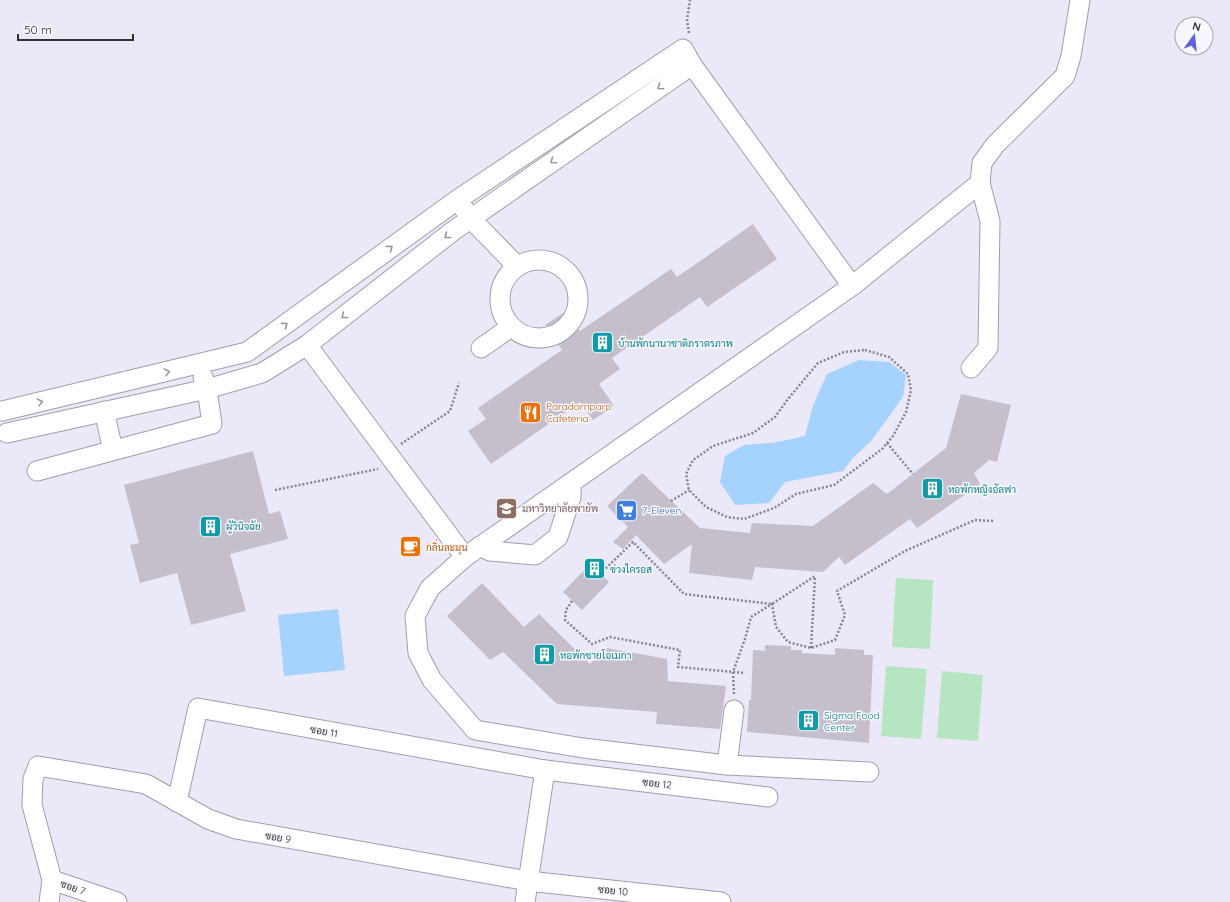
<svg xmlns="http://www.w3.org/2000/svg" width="1230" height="902" font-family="Quicksand,Sarabun,sans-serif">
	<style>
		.green { fill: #b6e5c2 }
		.water { fill: #a6d3fd }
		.building { fill: #c5becb }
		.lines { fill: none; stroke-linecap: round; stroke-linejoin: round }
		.minor-casing { stroke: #a19eac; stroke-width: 21 }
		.path { stroke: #86848e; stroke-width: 2.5; stroke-dasharray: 2 2; stroke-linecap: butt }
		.minor { stroke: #fff; stroke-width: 19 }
		.oneway { stroke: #98979a }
		.labels { text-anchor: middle; stroke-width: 3; stroke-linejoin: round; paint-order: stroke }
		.culture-label { font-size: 10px; fill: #0d838f; stroke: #f8f7fd; text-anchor: start }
		.food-label { font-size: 10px; fill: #c56008; stroke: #f8f7fd; text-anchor: start }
		.education-label { font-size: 10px; fill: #785e54; stroke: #f8f7fd; text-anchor: start }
		.shop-label { font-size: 10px; fill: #366cbe; stroke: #f8f7fd; text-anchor: start }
		.street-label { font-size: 10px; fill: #302f34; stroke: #f8f7fd }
	</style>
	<rect width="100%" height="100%" fill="#ebe8f7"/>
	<!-- green -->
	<g class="green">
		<path d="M896 578 933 580 930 649 892 647Z"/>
		<path d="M886 666 927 669 921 739 881 736Z"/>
		<path d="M942 671 983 675 978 741 937 738Z"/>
	</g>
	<!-- water -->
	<g class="water">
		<path d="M859 360 889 362 906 375 903 397 872 440 852 459 843 471 785 482 769 503 735 505 720 482 725 456 744 445 778 442 805 436 813 406 827 374Z"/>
		<path d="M338 609 345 670 284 676 278 615Z"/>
	</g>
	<!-- building -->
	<g class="building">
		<path d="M753 224 777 259 707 307 700 297 612 358 620 369 599 384 614 406 593 420 580 402 491 464 468 431 486 419 478 408 562 350 545 325 566 311 580 331 671 269 677 277Z"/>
		<path d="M961 394 1011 405 997 462 989 460 974 473 980 484 917 528 910 519 845 565 839 557 823 572 755 567 752 580 689 573 692 544 664 564 636 535 623 549 613 542 628 527 607 506 642 473 700 528 750 533 752 523 813 526 873 483 887 494 946 448Z"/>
		<path d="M253 451 269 514 280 511 288 539 230 554 246 611 191 625 177 573 140 583 130 545 139 543 124 485Z"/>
		<path d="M591 563 609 582 582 610 563 592Z"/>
		<path d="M482 583 524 627 539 614 590 664 607 648 667 659 668 681 726 686 720 729 656 724 657 712 557 704 503 652 490 660 447 616Z"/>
		<path d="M765 645 791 646V650H802V653L835 655V648L864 650V655H873L869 743 747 732 749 700H751L753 650 765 651Z"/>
	</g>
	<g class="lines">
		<defs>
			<g id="minor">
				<path d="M464 209 471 219 517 266"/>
				<circle cx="539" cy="299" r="39"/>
				<path d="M307 345 465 557"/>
				<path d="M481 348 511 327"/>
				<path d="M971 368 988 348 990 221 980 183 982 163 995 145 1065 76 1071 56 1080 0"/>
				<path d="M2 411 247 352 457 200 683 49 692 65 852 286"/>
				<path d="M104 411 113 450"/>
				<path d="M7 433 207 389 262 373 307 345 453 231 692 65"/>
				<path d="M37 471 212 424 207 389 203 377"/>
				<path d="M480 546 490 551 535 555 558 537 571 497V483"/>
				<path d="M727 765 734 710"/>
				<path d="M869 772 727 765 583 748 475 730 432 680 418 653 415 616 430 588 465 557 852 286 980 183"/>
				<path d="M177 802 198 708 545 770 768 797"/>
				<path d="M52 880 117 902"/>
				<path d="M49 902 52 880 32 805 33 779 38 766 146 784 208 819 236 829 528 881 721 902"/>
				<path d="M525 902 545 770"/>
			</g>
		</defs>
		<!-- minor casing -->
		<use href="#minor" class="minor-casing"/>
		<!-- path -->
		<g class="path">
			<path d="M689 33 687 20 690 0"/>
			<path d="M865 350 889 357 908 374 911 390 906 412 893 436 882 449 834 485 796 494 774 508 744 519 727 517 706 507 689 490 686 474 693 460 713 446 753 433 775 417 788 399 818 363 844 352Z"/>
			<path d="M887 443 913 474"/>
			<path d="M401 444 450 411 459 383"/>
			<path d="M275 490 378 469"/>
			<path d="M671 501 689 490"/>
			<path d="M600 574 633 542 684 594 772 604 815 576"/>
			<path d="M572 601 566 610 565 620 592 644 610 637 680 650 678 667 745 673"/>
			<path d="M811 648 815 577"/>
			<path d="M734 694 733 672 745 639 751 617 772 604 776 627 788 642 811 648 835 640 845 615 837 591 905 551 975 520 994 521"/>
		</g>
		<!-- minor -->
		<use href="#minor" class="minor"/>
	</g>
	<!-- one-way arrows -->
	<defs><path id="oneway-chevron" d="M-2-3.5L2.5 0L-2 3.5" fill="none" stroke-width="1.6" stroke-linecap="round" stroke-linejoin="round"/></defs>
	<g class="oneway">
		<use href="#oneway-chevron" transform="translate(660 87) rotate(145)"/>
		<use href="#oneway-chevron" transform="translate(553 161) rotate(145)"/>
		<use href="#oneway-chevron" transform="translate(447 236) rotate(142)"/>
		<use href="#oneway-chevron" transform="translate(390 248) rotate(-36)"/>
		<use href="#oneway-chevron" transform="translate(344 316) rotate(142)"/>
		<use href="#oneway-chevron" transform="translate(285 325) rotate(-36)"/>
		<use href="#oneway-chevron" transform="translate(167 372) rotate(-14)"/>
		<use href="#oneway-chevron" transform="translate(40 402) rotate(-14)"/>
	</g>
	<!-- icons -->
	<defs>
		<symbol id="building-square" viewBox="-11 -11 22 22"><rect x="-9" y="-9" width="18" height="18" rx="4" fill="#0f9aa8" stroke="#f8f7fd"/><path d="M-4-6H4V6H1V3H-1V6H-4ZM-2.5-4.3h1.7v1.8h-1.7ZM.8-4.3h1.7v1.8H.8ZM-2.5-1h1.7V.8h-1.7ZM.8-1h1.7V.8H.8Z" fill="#fff"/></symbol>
		<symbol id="restaurant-square" viewBox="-11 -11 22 22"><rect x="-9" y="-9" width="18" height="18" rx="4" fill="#e8710a" stroke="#f8f7fd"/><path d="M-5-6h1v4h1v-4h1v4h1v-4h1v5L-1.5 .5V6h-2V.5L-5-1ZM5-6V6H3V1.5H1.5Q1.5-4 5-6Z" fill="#fff"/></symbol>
		<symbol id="university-square" viewBox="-11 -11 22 22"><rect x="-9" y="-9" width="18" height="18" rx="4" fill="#8d6e63" stroke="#f8f7fd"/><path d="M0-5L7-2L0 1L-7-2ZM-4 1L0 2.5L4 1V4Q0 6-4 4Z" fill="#fff"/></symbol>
		<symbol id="supermarket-square" viewBox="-11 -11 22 22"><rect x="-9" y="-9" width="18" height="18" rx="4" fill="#3f7fe0" stroke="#f8f7fd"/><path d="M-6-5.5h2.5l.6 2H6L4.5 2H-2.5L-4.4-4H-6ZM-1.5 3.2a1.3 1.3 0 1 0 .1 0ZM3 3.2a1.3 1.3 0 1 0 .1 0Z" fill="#fff"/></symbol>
		<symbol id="cafe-square" viewBox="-11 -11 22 22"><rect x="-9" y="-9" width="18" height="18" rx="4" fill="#e8710a" stroke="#f8f7fd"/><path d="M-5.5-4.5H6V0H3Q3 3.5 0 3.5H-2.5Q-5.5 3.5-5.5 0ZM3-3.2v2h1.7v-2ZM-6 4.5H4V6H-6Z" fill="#fff"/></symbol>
	</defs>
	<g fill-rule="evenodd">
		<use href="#building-square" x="590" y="330" width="25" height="25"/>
		<use href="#restaurant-square" x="518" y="400" width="25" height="25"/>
		<use href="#building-square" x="920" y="476" width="25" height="25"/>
		<use href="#university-square" x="494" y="496" width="25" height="25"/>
		<use href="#supermarket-square" x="614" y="498" width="25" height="25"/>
		<use href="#building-square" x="198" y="514" width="25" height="25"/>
		<use href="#cafe-square" x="398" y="534" width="25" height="25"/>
		<use href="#building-square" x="582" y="556" width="25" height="25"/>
		<use href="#building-square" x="532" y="642" width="25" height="25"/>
		<use href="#building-square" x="796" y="708" width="25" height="25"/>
	</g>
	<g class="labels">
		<!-- culture labels -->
		<g class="culture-label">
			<text x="618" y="347">บ้านพักนานาชาติภราดรภาพ</text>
			<text x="948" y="493">หอพักหญิงอัลฟา</text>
			<text x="226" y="530">ผัูวินิจฉัย</text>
			<text x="610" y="573">ข่วงไครอส</text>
			<text x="560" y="659">หอพักชายโอเมกา</text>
			<text x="824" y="719">Sigma Food<tspan x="824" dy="12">Center</tspan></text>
		</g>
		<!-- food labels -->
		<g class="food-label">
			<text x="546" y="410">Paradornparp<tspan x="546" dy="12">Cafeteria</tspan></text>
			<text x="426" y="551">กลิ่นละมุน</text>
		</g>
		<!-- education labels -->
		<g class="education-label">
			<text x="522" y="512">มหาวิทยาลัยพายัพ</text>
		</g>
		<!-- shop labels -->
		<g class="shop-label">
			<text x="642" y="514">7-Eleven</text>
		</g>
		<!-- street labels -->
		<g class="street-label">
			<text transform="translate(324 731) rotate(10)" y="4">ซอย 11</text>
			<text transform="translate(657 783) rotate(7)" y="4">ซอย 12</text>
			<text transform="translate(278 837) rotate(10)" y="4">ซอย 9</text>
			<text transform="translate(73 887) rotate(19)" y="4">ซอย 7</text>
			<text transform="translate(613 890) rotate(6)" y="4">ซอย 10</text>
		</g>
	</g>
	<!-- north arrow -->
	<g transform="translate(1194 36) rotate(15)"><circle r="19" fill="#f8f7fd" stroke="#a8a7ad"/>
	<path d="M0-3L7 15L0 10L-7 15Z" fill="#6263dc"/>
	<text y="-6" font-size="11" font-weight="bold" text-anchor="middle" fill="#302f34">N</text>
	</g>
	<!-- scale -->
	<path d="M18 34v6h115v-6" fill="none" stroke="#302f34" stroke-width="2"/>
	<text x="24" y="34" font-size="12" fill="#302f34" stroke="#f8f7fd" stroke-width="3" paint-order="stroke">50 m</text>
</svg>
